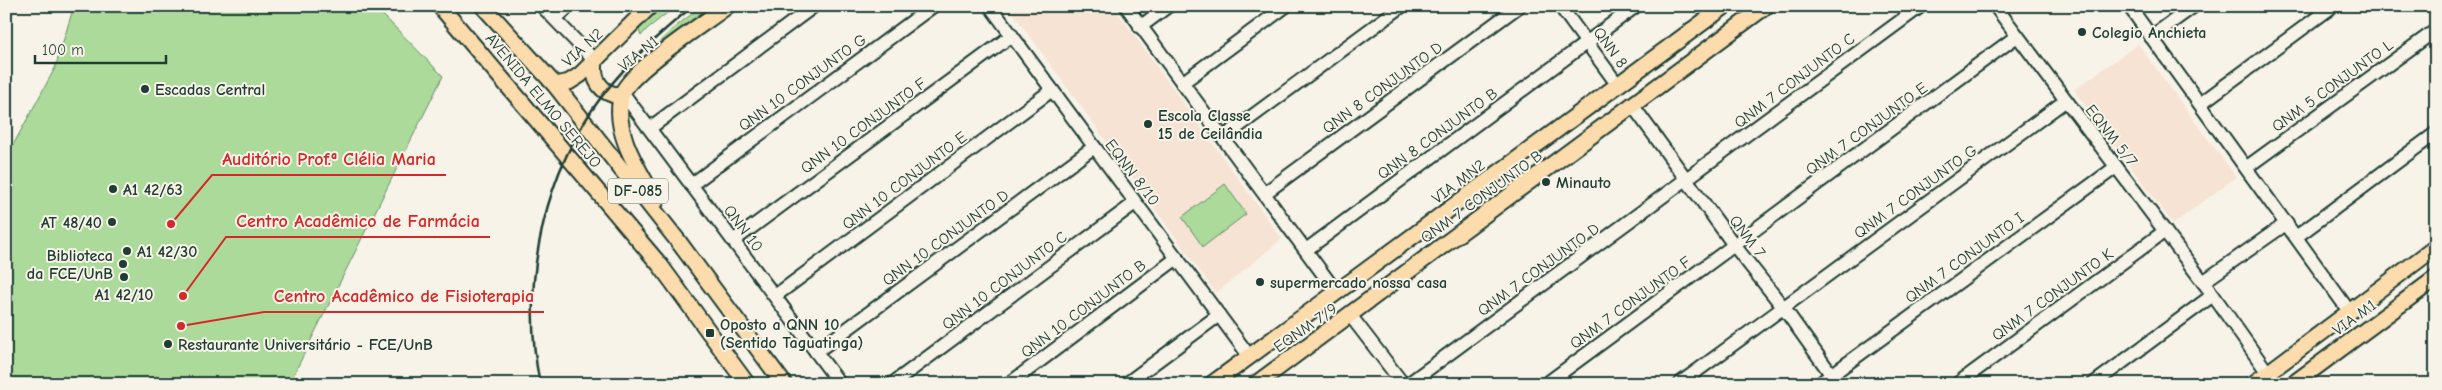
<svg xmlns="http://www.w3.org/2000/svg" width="2442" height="390" font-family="'Comic Neue',sans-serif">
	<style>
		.built { fill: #f6e3d3 }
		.green { fill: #abda9a; stroke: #658c67 }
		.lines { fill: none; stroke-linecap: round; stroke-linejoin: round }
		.minor-casing { stroke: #1f3d34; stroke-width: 16 }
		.major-casing { stroke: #1f3d34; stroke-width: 19 }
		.minor { stroke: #f7f3e8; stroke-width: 12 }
		.major { stroke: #fcdcac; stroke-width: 15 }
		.rail { stroke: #1f3d34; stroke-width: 2.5 }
		.poi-dot { fill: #1f3d34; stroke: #f7f3e8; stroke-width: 2 }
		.labels { text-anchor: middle; stroke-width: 4; stroke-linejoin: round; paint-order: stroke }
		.shield { fill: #f7f3e8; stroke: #60746a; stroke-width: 1 }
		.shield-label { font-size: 15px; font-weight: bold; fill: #1f3d34 }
		.poi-label { font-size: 16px; font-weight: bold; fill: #1f3d34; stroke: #f7f3e8; text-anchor: start }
		.street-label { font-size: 16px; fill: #1f3d34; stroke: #f7f3e8 }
		.leader { fill: none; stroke: #d62828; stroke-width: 2 }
		.callout-dot { fill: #d62828; stroke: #f7f3e8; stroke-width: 2 }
		.callout-label { font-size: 18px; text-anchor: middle; font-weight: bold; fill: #d62828; stroke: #f7f3e8; stroke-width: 4; stroke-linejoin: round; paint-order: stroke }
	</style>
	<rect width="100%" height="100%" fill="#f7f3e8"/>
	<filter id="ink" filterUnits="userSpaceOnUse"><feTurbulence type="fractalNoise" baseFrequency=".02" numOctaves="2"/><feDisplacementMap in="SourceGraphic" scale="10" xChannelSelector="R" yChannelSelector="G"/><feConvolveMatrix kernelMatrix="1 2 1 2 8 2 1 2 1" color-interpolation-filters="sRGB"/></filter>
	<g filter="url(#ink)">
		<!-- built -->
		<g class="built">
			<path d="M1008 6H1113L1282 239 1216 293Z"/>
			<path d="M2138 44 2236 177 2173 224 2074 90Z"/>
		</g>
		<!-- green -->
		<g class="green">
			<path d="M74 6H374L443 76 289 384H6V158L55 68Z"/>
			<path d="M659 6H676L647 29 641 36 639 30 640 25Z"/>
			<path d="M702 6H720L659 48 655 47 670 31Z"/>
			<path d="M1225 184 1246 214 1203 247 1182 217Z"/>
		</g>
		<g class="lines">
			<defs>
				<g id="minor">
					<path d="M542 6 595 61"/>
					<path d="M990 6 1250 357"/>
					<path d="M1126 6 1337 293"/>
					<path d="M1560 6 1617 84"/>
					<path d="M1995 6 2213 295 2268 373"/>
					<path d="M2129 6 2349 311"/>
					<path d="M555 19 569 6"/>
					<path d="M1140 27 1168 6"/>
					<path d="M2151 37 2194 6"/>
					<path d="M1182 83 1286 6"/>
					<path d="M622 92 840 384"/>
					<path d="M2200 104 2333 6"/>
					<path d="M1633 106 1734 245 1783 307 1838 384"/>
					<path d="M650 128 814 6"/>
					<path d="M1224 137 1402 6"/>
					<path d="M2247 167 2436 30"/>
					<path d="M691 185 933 6"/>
					<path d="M1265 193 1519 6"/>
					<path d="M2296 237 2436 133"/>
					<path d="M733 241 1011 36"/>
					<path d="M1306 250 1636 6"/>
					<path d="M2203 282 2287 223"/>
					<path d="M775 296 1052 90"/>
					<path d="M1350 315 1403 384"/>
					<path d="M816 352 1094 147"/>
					<path d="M892 384 1135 203"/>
					<path d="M1009 384 1177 258"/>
					<path d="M1126 384 1219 315"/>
					<path d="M1408 384 1921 6"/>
					<path d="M1546 384 2017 36"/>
					<path d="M1679 384 2065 101"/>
					<path d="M1819 384 2116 167"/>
					<path d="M1957 384 2165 231"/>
					<path d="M2093 384 2213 295"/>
				</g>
				<g id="major">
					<path d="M440 6 660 265 747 384"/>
					<path d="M483 6 555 85 678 241 784 384"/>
					<path d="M595 61C592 80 601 94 621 96"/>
					<path d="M555 85 569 82 580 75 650 6"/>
					<path d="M656 201C639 170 613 134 621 97 625 74 705 23 727 6"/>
					<path d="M1212 384 1725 6"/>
					<path d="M1256 384 1766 6"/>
					<path d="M2253 384 2436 247"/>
					<path d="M2293 384 2436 278"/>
				</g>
			</defs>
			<!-- minor casing -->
			<use href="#minor" class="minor-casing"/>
			<!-- major casing -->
			<use href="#major" class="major-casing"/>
			<!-- minor -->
			<use href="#minor" class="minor"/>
			<!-- major -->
			<use href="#major" class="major"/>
			<!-- rail -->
			<path class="rail" d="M540 384C521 292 540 188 592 110 620 69 655 37 693 6"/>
		</g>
	</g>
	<!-- markers -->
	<g class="poi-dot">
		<circle cx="2082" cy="32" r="5"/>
		<circle cx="145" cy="89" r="5"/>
		<circle cx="1148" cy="124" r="5"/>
		<circle cx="1546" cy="182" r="5"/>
		<circle cx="113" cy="189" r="5"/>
		<circle cx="112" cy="222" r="5"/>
		<circle cx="127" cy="251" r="5"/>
		<circle cx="123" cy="264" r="5"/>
		<circle cx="124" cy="277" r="5"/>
		<circle cx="1260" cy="282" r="5"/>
		<rect x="705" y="328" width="10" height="10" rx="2.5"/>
		<circle cx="168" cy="344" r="5"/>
	</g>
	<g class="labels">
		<!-- shield labels -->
		<rect class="shield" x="608" y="178.5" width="60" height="25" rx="4"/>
		<g class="shield-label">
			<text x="638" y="196">DF-085</text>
		</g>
		<!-- poi labels -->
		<g class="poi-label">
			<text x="2092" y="38">Colegio Anchieta</text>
			<text x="155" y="95">Escadas Central</text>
			<text x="1158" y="121">Escola Classe<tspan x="1158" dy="18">15 de Ceilândia</tspan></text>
			<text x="1556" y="188">Minauto</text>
			<text x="123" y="195">A1 42/63</text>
			<text x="102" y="228" text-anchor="end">AT 48/40</text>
			<text x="137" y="257">A1 42/30</text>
			<text x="113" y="261" text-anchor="end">Biblioteca<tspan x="113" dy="18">da FCE/UnB</tspan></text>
			<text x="1270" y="288">supermercado nossa casa</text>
			<text x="124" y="300" text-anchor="middle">A1 42/10</text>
			<text x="720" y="330">Oposto a QNN 10<tspan x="720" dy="18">(Sentido Taguatinga)</tspan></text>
			<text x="178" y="350">Restaurante Universitário - FCE/UnB</text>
		</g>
		<!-- street labels -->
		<g class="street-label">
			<text transform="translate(582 47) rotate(-42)" y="6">VIA N2</text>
			<text transform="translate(1611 47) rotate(54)" y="6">QNN 8</text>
			<text transform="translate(638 53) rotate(-39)" y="6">VIA N1</text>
			<text transform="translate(1794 80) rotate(-37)" y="6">QNM 7 CONJUNTO C</text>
			<text transform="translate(802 82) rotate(-36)" y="6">QNN 10 CONJUNTO G</text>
			<text transform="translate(2332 85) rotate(-36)" y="6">QNM 5 CONJUNTO L</text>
			<text transform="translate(1382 87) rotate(-36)" y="6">QNN 8 CONJUNTO D</text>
			<text transform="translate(544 100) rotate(50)" y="6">AVENIDA ELMO SEREJO</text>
			<text transform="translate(863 125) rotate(-36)" y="6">QNN 10 CONJUNTO F</text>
			<text transform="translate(1866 128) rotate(-36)" y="6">QNM 7 CONJUNTO E</text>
			<text transform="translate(1437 133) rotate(-36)" y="6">QNN 8 CONJUNTO B</text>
			<text transform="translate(2112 135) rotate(52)" y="6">EQNM 5/7</text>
			<text transform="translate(1133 172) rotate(53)" y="6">EQNN 8/10</text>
			<text transform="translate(904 180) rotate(-37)" y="6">QNN 10 CONJUNTO E</text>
			<text transform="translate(1458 181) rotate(-37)" y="6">VIA MN2</text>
			<text transform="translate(1915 191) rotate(-36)" y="6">QNM 7 CONJUNTO G</text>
			<text transform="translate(1481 196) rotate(-36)" y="6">QNM 7 CONJUNTO B</text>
			<text transform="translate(744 228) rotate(53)" y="6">QNN 10</text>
			<text transform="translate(1748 236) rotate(53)" y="6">QNM 7</text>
			<text transform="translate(945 237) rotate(-36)" y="6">QNN 10 CONJUNTO D</text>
			<text transform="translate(1964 257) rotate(-36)" y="6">QNM 7 CONJUNTO I</text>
			<text transform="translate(1538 269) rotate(-36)" y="6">QNM 7 CONJUNTO D</text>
			<text transform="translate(1004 280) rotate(-37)" y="6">QNN 10 CONJUNTO C</text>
			<text transform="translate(2052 294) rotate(-36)" y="6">QNM 7 CONJUNTO K</text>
			<text transform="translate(1630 302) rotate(-36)" y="6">QNM 7 CONJUNTO F</text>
			<text transform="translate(1083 308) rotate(-37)" y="6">QNN 10 CONJUNTO B</text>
			<text transform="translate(2354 317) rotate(-36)" y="6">VIA M1</text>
			<text transform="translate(1305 327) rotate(-35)" y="6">EQNM 7/9</text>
		</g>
	</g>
	<!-- callouts -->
	<path class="leader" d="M171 224L212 175H446M183 296L226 237H490M181 326L264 312H544"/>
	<g class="callout-dot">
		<circle cx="171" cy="224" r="5"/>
		<circle cx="183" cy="296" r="5"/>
		<circle cx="181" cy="326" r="5"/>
	</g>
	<g class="callout-label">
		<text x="329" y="165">Auditório Prof.ª Clélia Maria</text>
		<text x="358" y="227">Centro Acadêmico de Farmácia</text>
		<text x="404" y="302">Centro Acadêmico de Fisioterapia</text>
	</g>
	<!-- margin -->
	<rect width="2442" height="390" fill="none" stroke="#f7f3e8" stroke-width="25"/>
	<rect x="12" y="12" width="2417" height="365" fill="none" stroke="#1f3d34" stroke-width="2" filter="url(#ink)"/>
	<!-- scale -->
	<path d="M35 55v8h131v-8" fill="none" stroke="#1f3d34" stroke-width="2.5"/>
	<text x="42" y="55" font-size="15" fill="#1f3d34" stroke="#f7f3e8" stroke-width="4" paint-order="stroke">100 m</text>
</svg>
